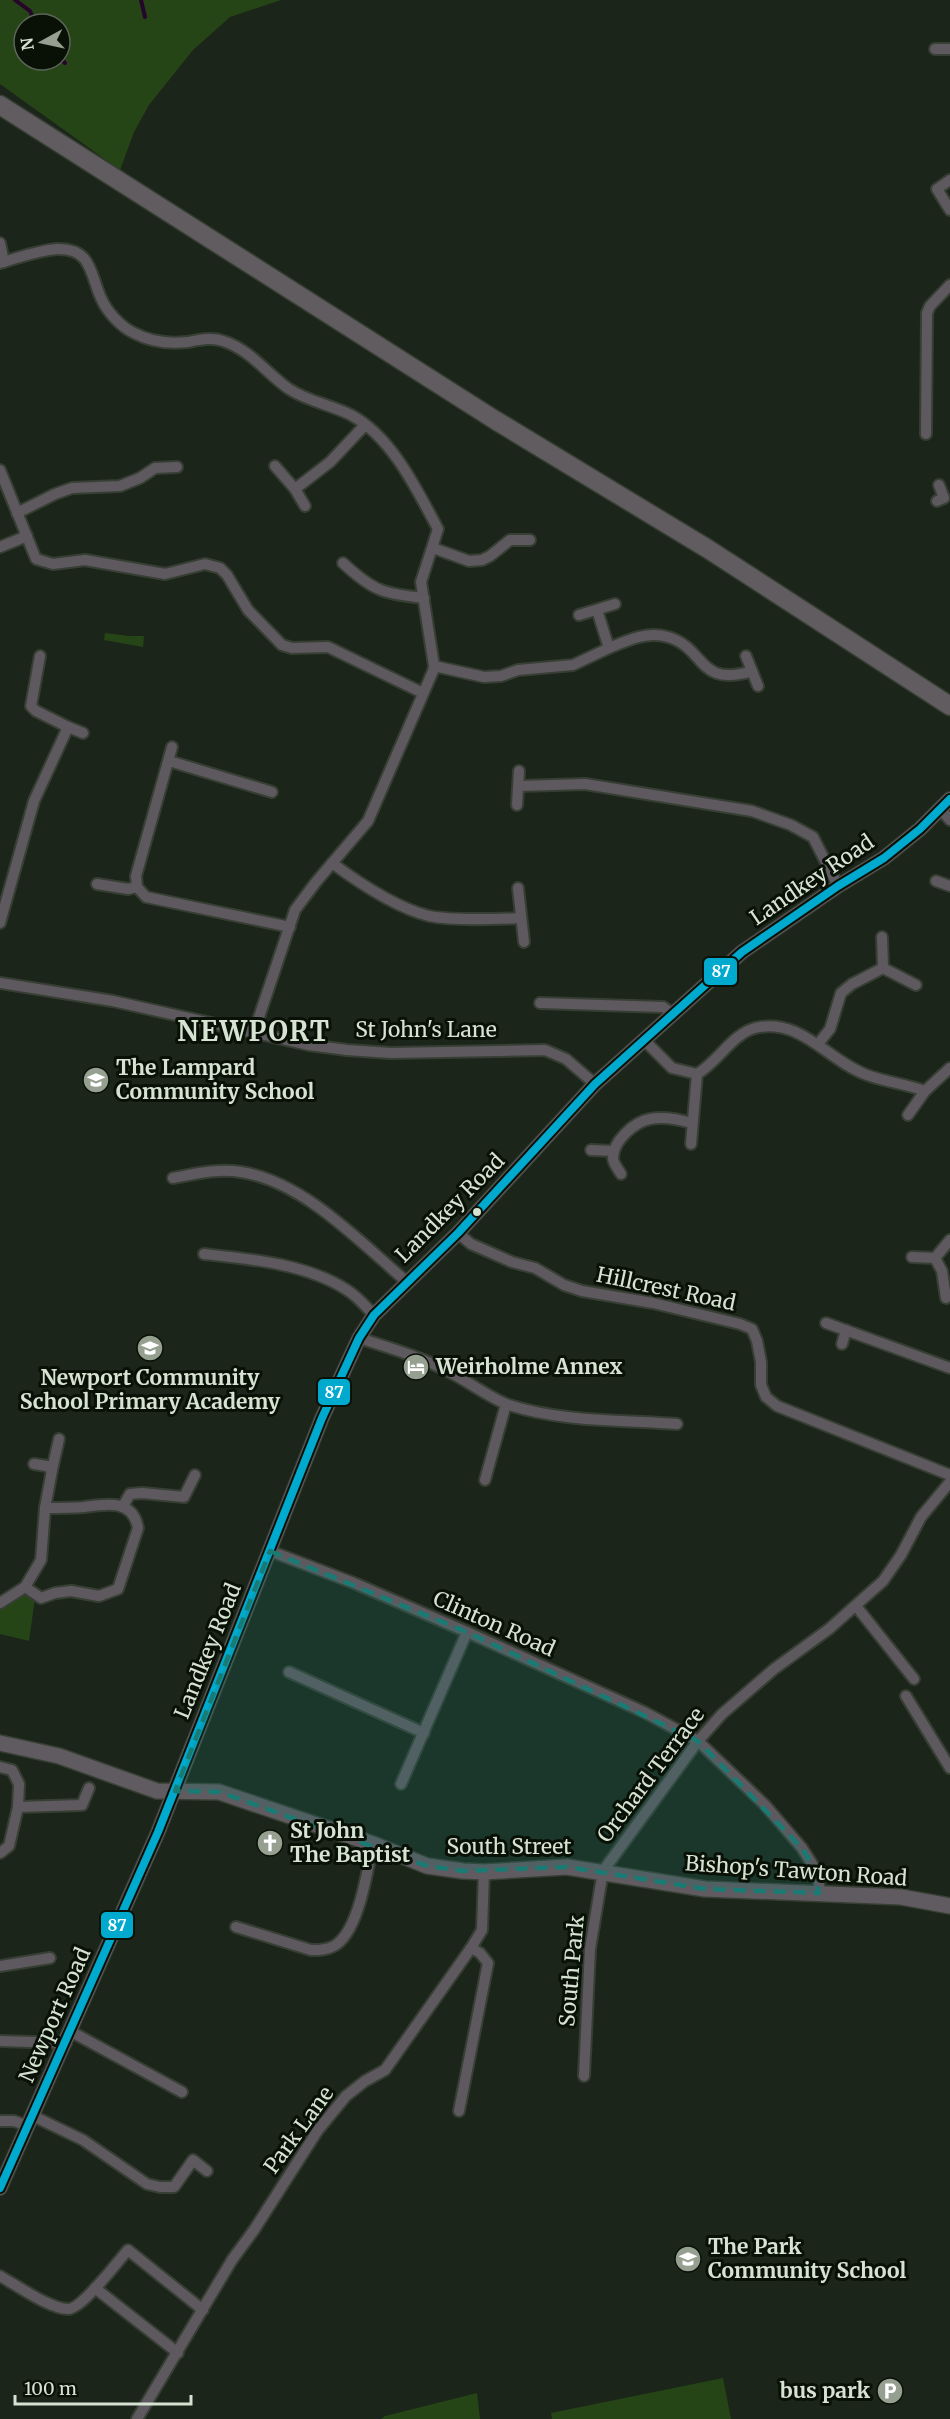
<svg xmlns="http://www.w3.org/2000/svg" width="950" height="2419" font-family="Merriweather,serif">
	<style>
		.green { fill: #264517; fill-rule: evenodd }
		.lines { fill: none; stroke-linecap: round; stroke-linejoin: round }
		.stream { stroke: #26052a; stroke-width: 4 }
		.minor-casing { stroke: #373f34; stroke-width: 14 }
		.tertiary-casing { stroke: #373f34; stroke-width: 16 }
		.secondary-casing { stroke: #373f34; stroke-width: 18 }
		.trunk-casing { stroke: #373f34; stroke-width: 21 }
		.minor { stroke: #5e595f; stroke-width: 10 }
		.tertiary { stroke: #5e595f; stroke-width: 14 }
		.secondary { stroke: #605b60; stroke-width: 15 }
		.trunk { stroke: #605c60; stroke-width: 18 }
		.bus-1-casing { stroke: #091107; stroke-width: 12 }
		.bus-1 { stroke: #00a9ce; stroke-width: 8 }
		.marked { fill: #197b73; fill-opacity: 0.2; stroke: #197b73; stroke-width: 4.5; stroke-dasharray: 12 8; stroke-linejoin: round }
		.bus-dot { fill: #d6e2d2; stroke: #091107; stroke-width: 2 }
		.labels { text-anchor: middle; stroke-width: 6; stroke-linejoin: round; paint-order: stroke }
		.street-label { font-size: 21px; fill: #d6e2d2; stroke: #091107 }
		.poi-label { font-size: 21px; font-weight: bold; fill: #d6e2d2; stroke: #091107; text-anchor: start }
		.district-label { font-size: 27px; font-weight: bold; letter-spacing: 1.5px; fill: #d6e2d2; stroke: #091107 }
		.line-badge { stroke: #091107; stroke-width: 2 }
		.badge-label { font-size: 16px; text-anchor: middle; font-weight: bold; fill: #fff }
	</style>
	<rect width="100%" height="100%" fill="#1c2519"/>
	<!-- green -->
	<g class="green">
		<path d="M0 0H281L230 17 193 50 149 105 134 132 120 170 0 84ZM24 24H60V60H24Z"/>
		<path d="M105 633 129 636H144L143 647 104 640Z"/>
		<path d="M23 1594 35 1598 29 1641 0 1634V1610Z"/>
		<path d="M723 2378 731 2419H552L551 2413Z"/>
		<path d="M477 2393 480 2419H381L385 2416Z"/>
	</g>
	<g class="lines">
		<!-- stream -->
		<g class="stream">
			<path d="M15 0 30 11 36 24"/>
			<path d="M141 0 145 17"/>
			<path d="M60 58 65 63"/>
		</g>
		<defs>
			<g id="minor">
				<path d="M935 49H950"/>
				<path d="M950 180 937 189 950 210"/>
				<path d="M0 243 4 262"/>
				<path d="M0 263C16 258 41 250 57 249 92 248 90 274 101 298 107 312 121 327 134 333 151 342 169 344 187 342 199 340 212 337 223 341 251 350 266 373 289 389 307 401 331 405 351 415 392 437 417 490 438 529L421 582 434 666 433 671 368 821 316 882 295 910 254 1032"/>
				<path d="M926 434 927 313 930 306 950 285"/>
				<path d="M275 466 295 489 305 506"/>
				<path d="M0 470 36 559 53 564 85 560 165 574 205 564 220 568 227 575 248 610 282 645 292 648 328 647 423 693"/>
				<path d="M295 489 330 462 365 425"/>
				<path d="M937 501 944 498 939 485"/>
				<path d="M17 513 55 494 72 488 120 486 140 478 155 468 177 467"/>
				<path d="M0 547 27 536"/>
				<path d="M433 548 469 561 482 560 490 556 510 540H530"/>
				<path d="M343 563C373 591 384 594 424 598"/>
				<path d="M597 610 609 648C628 640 647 631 668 637 706 648 697 688 752 671"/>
				<path d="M579 615 615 604"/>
				<path d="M746 656 758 686"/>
				<path d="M434 666 484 677 501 676 518 670 573 665 609 648"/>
				<path d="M68 727 83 733"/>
				<path d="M169 761 272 792"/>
				<path d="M519 786 585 784 752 811 791 825 813 837 838 886"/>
				<path d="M517 805 519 771"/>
				<path d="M940 808 950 820"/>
				<path d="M332 863C359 883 397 908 429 916 455 921 495 919 521 918"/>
				<path d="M936 881 950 886"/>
				<path d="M97 884 128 889 137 887 146 897 290 927"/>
				<path d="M137 887 136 876 172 747"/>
				<path d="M518 888 524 942"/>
				<path d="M0 923 34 801 68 727 36 711 31 706 40 656"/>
				<path d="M882 937 883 968"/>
				<path d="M0 983 113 1001 309 1045 347 1050 391 1053 545 1050 566 1059 595 1084"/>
				<path d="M540 1003 663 1007 673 1014"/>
				<path d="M644 1040 672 1068 697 1074C718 1062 732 1034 755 1028 801 1017 828 1061 867 1075 886 1082 906 1084 925 1091"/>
				<path d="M818 1044 830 1029 841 993 852 984 883 968 916 985"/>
				<path d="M908 1115 925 1091 950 1068"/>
				<path d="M691 1144 697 1074"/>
				<path d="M591 1150 614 1151"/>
				<path d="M621 1174C618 1169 613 1163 613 1158 613 1141 634 1122 650 1119 664 1116 678 1119 692 1123"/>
				<path d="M173 1178C194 1174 219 1168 241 1172 303 1181 360 1242 407 1282"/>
				<path d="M458 1233 471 1244 512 1262 535 1268 564 1285 582 1291 653 1303 740 1324 752 1329 757 1341 761 1362V1385L766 1397 777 1406 950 1475"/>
				<path d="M204 1254C251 1259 307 1264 347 1290 357 1296 366 1307 374 1315"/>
				<path d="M912 1257 935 1258"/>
				<path d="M946 1298 942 1271 935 1258 950 1240"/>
				<path d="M826 1323 950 1368"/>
				<path d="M359 1338C390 1348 421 1357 449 1372 466 1380 493 1400 509 1405 562 1422 622 1420 677 1424"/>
				<path d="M842 1344 846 1330"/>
				<path d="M52 1470 59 1439"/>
				<path d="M485 1480 506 1404"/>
				<path d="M123 1506 130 1494 142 1493 184 1497 195 1475"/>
				<path d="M270 1551 354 1583 467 1632 644 1712 698 1741 765 1805 802 1848 814 1867 819 1879V1893"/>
				<path d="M25 1587 41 1598 55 1593 71 1591 99 1596 118 1589 138 1528C133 1499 107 1504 84 1507 72 1508 58 1508 45 1508"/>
				<path d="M0 1603 25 1587 41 1560 45 1508 52 1470 47 1466 34 1464"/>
				<path d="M856 1606 914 1679"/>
				<path d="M289 1672 424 1733"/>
				<path d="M906 1696 950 1768"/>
				<path d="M0 1767 12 1770 19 1784 18 1807 9 1846 0 1853"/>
				<path d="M401 1784 467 1632"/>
				<path d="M18 1807 82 1805 89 1788"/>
				<path d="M236 1927 311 1950C319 1950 327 1950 334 1946 359 1932 367 1871 373 1844"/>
				<path d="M0 1966 50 1958"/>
				<path d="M70 2031 182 2092"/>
				<path d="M0 2041 66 2043"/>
				<path d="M584 2076 590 1949 603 1871 698 1741 722 1714 774 1669 829 1629 883 1581 901 1555 921 1517 950 1482"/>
				<path d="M459 2111 488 1963 480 1953 471 1948"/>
				<path d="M33 2116 83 2140 147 2184 160 2187H174L193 2160 207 2171"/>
				<path d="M0 2121H14L28 2126"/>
				<path d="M0 2276C16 2285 50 2309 68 2309 82 2309 118 2261 128 2250L203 2310"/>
				<path d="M95 2288 178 2353"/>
				<path d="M137 2419 232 2260 254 2230 318 2130 346 2096 365 2081 385 2070 471 1948 482 1930 484 1872"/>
			</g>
			<path id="tertiary" d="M0 2188 158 1832 322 1418 359 1338 374 1315 458 1233 595 1084 742 952 838 886 884 858 920 829 950 799"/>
			<path id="secondary" d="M0 1743 59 1756 157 1791 219 1792 373 1844 427 1866 463 1871 484 1872 567 1867 705 1889 901 1897 950 1906"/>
			<path id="trunk" d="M0 105 495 420 708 549 950 706"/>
		</defs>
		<!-- minor casing -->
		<use href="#minor" class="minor-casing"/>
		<!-- tertiary casing -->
		<use href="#tertiary" class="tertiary-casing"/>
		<!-- secondary casing -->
		<use href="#secondary" class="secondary-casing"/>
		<!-- trunk casing -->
		<use href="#trunk" class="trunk-casing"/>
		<!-- minor -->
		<use href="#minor" class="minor"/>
		<!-- tertiary -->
		<use href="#tertiary" class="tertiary"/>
		<!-- secondary -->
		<use href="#secondary" class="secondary"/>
		<!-- trunk -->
		<use href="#trunk" class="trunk"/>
		<defs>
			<path id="bus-1" d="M0 2188 158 1832 322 1418 359 1338 374 1315 458 1233 595 1084 742 952 838 886 884 858 920 829 950 799"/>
		</defs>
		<!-- bus-1 casing -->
		<use href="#bus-1" class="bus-1-casing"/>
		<!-- bus-1 -->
		<use href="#bus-1" class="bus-1"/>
	</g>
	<!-- marked area -->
	<path class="marked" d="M270 1551 467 1632 698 1741 802 1848 814 1867 819 1893 705 1889 567 1867 463 1871 427 1866 219 1792 175 1791Z"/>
	<!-- icons -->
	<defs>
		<symbol id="school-disc" viewBox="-11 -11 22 22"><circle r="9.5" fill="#95a091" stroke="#091107"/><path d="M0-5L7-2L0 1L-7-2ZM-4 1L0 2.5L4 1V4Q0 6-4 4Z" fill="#fff"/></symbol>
		<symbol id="hotel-disc" viewBox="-11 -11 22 22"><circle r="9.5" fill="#95a091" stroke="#091107"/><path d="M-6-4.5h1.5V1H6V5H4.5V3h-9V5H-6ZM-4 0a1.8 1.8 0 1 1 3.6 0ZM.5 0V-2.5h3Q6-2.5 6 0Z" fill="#fff"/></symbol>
		<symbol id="church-disc" viewBox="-11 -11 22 22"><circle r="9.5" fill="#95a091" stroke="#091107"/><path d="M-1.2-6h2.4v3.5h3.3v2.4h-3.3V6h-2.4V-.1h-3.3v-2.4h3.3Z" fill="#fff"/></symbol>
		<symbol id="parking-disc" viewBox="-11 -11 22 22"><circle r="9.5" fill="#95a091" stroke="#091107"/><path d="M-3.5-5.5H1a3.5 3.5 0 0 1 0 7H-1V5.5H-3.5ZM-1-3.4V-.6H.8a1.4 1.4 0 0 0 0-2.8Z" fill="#fff"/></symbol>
	</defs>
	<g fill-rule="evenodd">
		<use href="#school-disc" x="81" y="1065" width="30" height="30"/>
		<use href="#school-disc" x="135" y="1333" width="30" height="30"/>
		<use href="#hotel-disc" x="401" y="1352" width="30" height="30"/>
		<use href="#church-disc" x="255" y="1828" width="30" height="30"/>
		<use href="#school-disc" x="673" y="2244" width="30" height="30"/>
		<use href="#parking-disc" x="875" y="2376" width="30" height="30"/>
	</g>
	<!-- markers -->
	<circle class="bus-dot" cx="477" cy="1212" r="5"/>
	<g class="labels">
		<!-- street labels -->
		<g class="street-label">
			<text transform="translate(812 880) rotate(-34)" y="7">Landkey Road</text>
			<text x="426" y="1037">St John's Lane</text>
			<text transform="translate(450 1208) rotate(-45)" y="7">Landkey Road</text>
			<text transform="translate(666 1289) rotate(12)" y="7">Hillcrest Road</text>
			<text transform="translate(494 1624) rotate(24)" y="7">Clinton Road</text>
			<text transform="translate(208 1651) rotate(-68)" y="7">Landkey Road</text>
			<text transform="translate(651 1775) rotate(-53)" y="7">Orchard Terrace</text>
			<text x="509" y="1854">South Street</text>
			<text transform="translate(796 1871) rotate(4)" y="7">Bishop's Tawton Road</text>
			<text transform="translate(572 1971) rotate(-85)" y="7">South Park</text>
			<text transform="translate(55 2015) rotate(-66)" y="7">Newport Road</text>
			<text transform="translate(299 2130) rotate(-54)" y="7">Park Lane</text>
		</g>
		<!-- poi labels -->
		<g class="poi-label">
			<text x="116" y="1075">The Lampard<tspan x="116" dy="24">Community School</tspan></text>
			<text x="436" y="1374">Weirholme Annex</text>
			<text x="150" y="1385" text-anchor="middle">Newport Community<tspan x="150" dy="24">School Primary Academy</tspan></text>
			<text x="290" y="1838">St John<tspan x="290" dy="24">The Baptist</tspan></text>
			<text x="708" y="2254">The Park<tspan x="708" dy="24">Community School</tspan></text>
			<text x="870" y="2398" text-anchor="end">bus park</text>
		</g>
		<!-- district labels -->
		<g class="district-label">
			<text x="254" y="1041">NEWPORT</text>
		</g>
	</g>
	<g class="line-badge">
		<rect x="703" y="957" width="35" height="29" rx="6" fill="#00a9ce"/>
		<rect x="317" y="1378" width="34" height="28" rx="6" fill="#00a9ce"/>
		<rect x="100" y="1911" width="34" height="28" rx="6" fill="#00a9ce"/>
	</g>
	<g class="badge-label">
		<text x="721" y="977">87</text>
		<text x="334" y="1398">87</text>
		<text x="117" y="1931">87</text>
	</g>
	<!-- north arrow -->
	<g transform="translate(42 42) rotate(262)"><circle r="28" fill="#091107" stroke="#5b6558" stroke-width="1.5"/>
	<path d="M0-4.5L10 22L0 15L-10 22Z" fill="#95a091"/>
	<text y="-9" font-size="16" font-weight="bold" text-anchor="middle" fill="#d6e2d2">N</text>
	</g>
	<!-- scale -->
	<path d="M15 2395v9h176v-9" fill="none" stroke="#d6e2d2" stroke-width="3"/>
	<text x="24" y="2395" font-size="18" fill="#d6e2d2" stroke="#091107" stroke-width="4.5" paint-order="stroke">100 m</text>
</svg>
